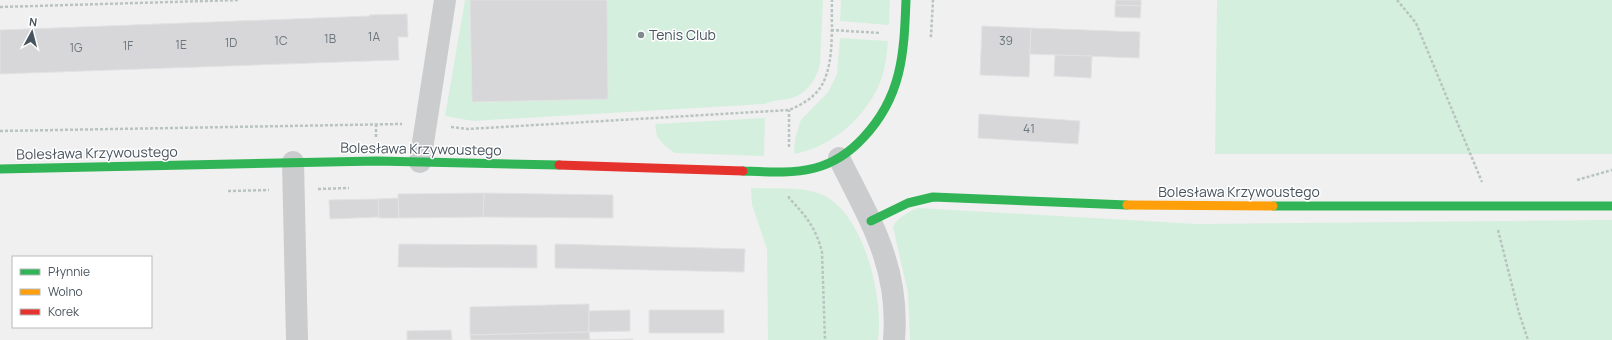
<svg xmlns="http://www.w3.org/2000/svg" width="1612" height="340" font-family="Manrope,sans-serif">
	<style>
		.green { fill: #d5efde }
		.building { fill: #d7d7d9; stroke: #e2e2e3 }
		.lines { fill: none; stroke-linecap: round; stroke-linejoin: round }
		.path { stroke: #b8c4c0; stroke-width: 2.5; stroke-dasharray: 3 2; stroke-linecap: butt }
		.street { stroke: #caccce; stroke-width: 22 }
		.fast { stroke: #30b455; stroke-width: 9 }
		.slow { stroke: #ff9f0a; stroke-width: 9 }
		.jam { stroke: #e5322d; stroke-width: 9 }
		.poi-dot { fill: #828a90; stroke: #fff; stroke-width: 1.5 }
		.labels { text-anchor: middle; stroke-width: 3; stroke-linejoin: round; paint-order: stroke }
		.number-label { font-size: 12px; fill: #6c767d }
		.poi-label { font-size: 14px; fill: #47535d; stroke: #fff; text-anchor: start }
		.street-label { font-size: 14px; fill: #47535d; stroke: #fff }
	</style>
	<rect width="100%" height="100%" fill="#f1f0f0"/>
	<!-- green -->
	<g class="green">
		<path d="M465 0H823L820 63C818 77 807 94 792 98 783 100 773 100 765 104L473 121 445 116Z"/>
		<path d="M841 0H890L889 25 840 21Z"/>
		<path d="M1217 0H1612V154H1215Z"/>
		<path d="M840 38 888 41C887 53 886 65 882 77 869 115 833 147 794 154L795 138 801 120 828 92 837 74Z"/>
		<path d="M765 118 764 156 675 153 664 145 657 137 655 124Z"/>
		<path d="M751 188C774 189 800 186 821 194 864 212 884 298 878 340H768L767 249 752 205Z"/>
		<path d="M918 208 1197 224 1612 220V340H910L908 293 893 227C897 217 908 212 918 208Z"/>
	</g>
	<!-- building -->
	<g class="building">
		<path d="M470 0H607L608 99 472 102Z"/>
		<path d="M1116 0H1141V6L1115 5Z"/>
		<path d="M1115 5 1141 6 1140 18 1115 17Z"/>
		<path d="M407 14 408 37H398L399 60 0 74V30L370 16 369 15Z"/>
		<path d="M982 26 1031 28 1029 77 980 75Z"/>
		<path d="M1031 28 1140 32 1139 58 1030 54Z"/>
		<path d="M1055 55 1092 56 1091 78 1054 76Z"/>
		<path d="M979 114 1080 121 1078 144 978 138Z"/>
		<path d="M484 193 613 195V218L483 217Z"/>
		<path d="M484 193 483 217 399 218 398 194Z"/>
		<path d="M398 198 399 218H379L378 199Z"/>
		<path d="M378 199 379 217 330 219 329 200Z"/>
		<path d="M399 244 537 245V268L398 267Z"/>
		<path d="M555 244 745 249 744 272 555 268Z"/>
		<path d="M589 304V332L470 335V307Z"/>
		<path d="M630 310V331L589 332V311Z"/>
		<rect x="649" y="310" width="75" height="23"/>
		<path d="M451 330 452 340H407V331Z"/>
		<path d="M589 332 590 340H471L470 335Z"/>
		<path d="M633 339V340H590Z"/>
	</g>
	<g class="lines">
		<!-- path -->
		<g class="path">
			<path d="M1397 0 1416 23 1482 182"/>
			<path d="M0 7 240 0"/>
			<path d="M831 30 881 33"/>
			<path d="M930 35 931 36 933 0"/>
			<path d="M376 124V138"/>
			<path d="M451 127 468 129 789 110C799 106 808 101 816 93 836 72 831 28 832 0"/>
			<path d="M0 131 402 124"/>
			<path d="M789 147V110"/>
			<path d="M1577 180 1612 170"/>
			<path d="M318 189 349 188"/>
			<path d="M228 191 269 190"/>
			<path d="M789 196V198C806 216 816 228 822 252L825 340"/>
			<path d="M1498 230 1519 313 1528 340"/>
		</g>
		<!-- street -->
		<g class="street">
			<path d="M839 158C870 221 900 266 894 340"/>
			<path d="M293 162 297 340"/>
			<path d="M420 162 445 0"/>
		</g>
		<!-- fast -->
		<g class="fast">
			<path d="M0 169 377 161 559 165"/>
			<path d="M743 171C767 172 791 174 815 168 834 163 850 152 863 138 902 97 904 54 906 0"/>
			<path d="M1273 206H1612"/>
			<path d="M871 221 908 203 933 197 1127 205"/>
		</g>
		<!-- slow -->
		<path class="slow" d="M1127 205 1273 206"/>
		<!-- jam -->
		<path class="jam" d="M559 165 743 171"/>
	</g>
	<!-- markers -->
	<circle class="poi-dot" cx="641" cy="35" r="4"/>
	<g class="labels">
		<!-- number labels -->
		<g class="number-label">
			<text x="374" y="41">1A</text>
			<text x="330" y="43">1B</text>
			<text x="281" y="45">1C</text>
			<text x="1006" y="45">39</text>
			<text x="231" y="47">1D</text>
			<text x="181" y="49">1E</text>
			<text x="128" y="50">1F</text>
			<text x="76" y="52">1G</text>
			<text x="1029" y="133">41</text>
		</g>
		<!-- poi labels -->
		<g class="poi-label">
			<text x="649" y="40">Tenis Club</text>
		</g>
		<!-- street labels -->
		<g class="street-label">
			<text transform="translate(421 149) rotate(1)" y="5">Bolesława Krzywoustego</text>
			<text transform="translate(97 153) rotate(-1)" y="5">Bolesława Krzywoustego</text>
			<text x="1239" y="197">Bolesława Krzywoustego</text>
		</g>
	</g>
	<!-- legend -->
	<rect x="12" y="256" width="140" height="72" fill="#ffffff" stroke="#b5babe"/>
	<rect x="20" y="269" width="20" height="6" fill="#30b455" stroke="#b5babe"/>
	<text x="48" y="276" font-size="12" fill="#47535d">Płynnie</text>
	<rect x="20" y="289" width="20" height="6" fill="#ff9f0a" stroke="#b5babe"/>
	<text x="48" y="296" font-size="12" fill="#47535d">Wolno</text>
	<rect x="20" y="309" width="20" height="6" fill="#e5322d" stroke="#b5babe"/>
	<text x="48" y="316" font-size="12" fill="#47535d">Korek</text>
	<!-- north arrow -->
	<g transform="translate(32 32) rotate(7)" stroke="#ffffff" stroke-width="3" paint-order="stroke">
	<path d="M0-3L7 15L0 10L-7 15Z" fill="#47535d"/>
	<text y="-6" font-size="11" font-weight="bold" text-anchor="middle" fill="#47535d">N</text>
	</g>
</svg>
